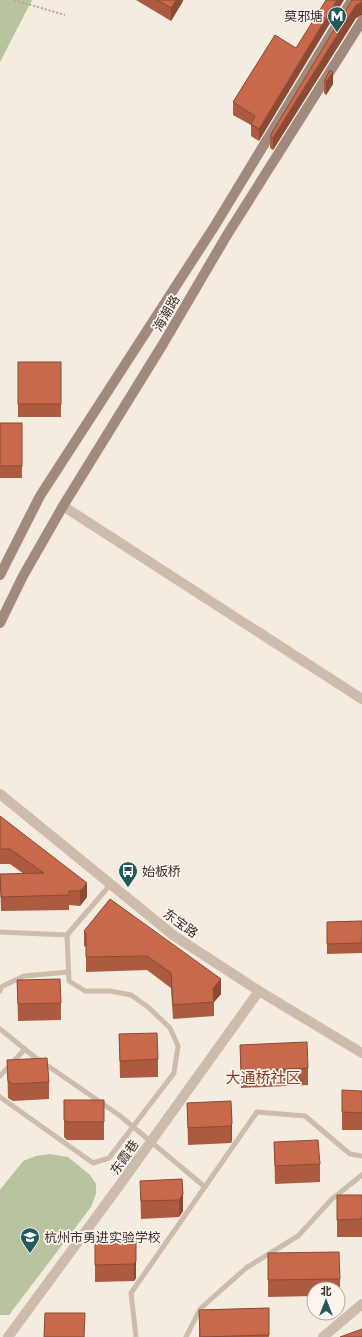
<svg xmlns="http://www.w3.org/2000/svg" width="362" height="1337" font-family="Ubuntu,'Noto Sans SC',sans-serif">
	<style>
		.green { fill: #b8c4a0 }
		.lines { fill: none; stroke-linecap: round; stroke-linejoin: round }
		.path { stroke: #b9a596; stroke-width: 2; stroke-dasharray: 2 2; stroke-linecap: butt }
		.service { stroke: #cdbbac; stroke-width: 5 }
		.minor { stroke: #cdbbac; stroke-width: 10 }
		.tertiary { stroke: #cdbbac; stroke-width: 10 }
		.secondary { stroke: #a18a7d; stroke-width: 10 }
		.wall { fill: #ac5a40 }
		.shaded-wall { fill: #8c4a34 }
		.building { fill: #c8694b; stroke: #8c4a34 }
		.labels { text-anchor: middle; stroke-width: 3.5; stroke-linejoin: round; paint-order: stroke }
		.poi-label { font-size: 13px; fill: #3b302b; stroke: #fbf5ee; text-anchor: start }
		.street-label { font-size: 13px; fill: #3b302b; stroke: #fbf5ee }
		.quarter-label { font-size: 15px; fill: #8c3b22; stroke: #fbf5ee }
	</style>
	<rect width="100%" height="100%" fill="#f4ebe1"/>
	<!-- green -->
	<g class="green">
		<path d="M0 0H32L0 62Z"/>
		<path d="M50 1154 68 1157 90 1175 96 1184V1194L91 1207 9 1315H0V1190L23 1161 36 1156Z"/>
	</g>
	<g class="lines">
		<!-- path -->
		<path class="path" d="M14 0 65 15"/>
		<!-- service -->
		<g class="service">
			<path d="M0 932 67 935 110 885"/>
			<path d="M0 991 1 987 24 976 68 972"/>
			<path d="M0 1029 32 1055 119 1115 205 1187"/>
			<path d="M0 1076 25 1049"/>
			<path d="M0 1097 93 1163 109 1158 174 1073 178 1046 170 1028 148 1007 131 995 110 991H85L69 981 67 935"/>
			<path d="M136 1337 131 1293 257 1112 305 1116 350 1154 362 1156"/>
			<path d="M186 1337 200 1309 246 1268 298 1236 332 1199 362 1175"/>
		</g>
		<!-- minor -->
		<g class="minor">
			<path d="M63 506 362 699"/>
			<path d="M8 1337 119 1186 259 991"/>
			<path d="M323 1337 362 1304"/>
		</g>
		<!-- tertiary -->
		<path class="tertiary" d="M0 794 173 935 259 991 362 1053"/>
		<!-- secondary -->
		<g class="secondary">
			<path d="M0 575 40 496 214 227 352 0"/>
			<path d="M0 623 23 576 63 506 163 344 227 235 362 21"/>
		</g>
	</g>
	<!-- wall -->
	<g class="wall">
		<path d="M136 0H183V1L171 21Z"/>
		<path d="M362 0V15L356 18 273 150 270 148V136Z"/>
		<path d="M275 35 259 141 251 136V125L233 115V102Z"/>
		<path d="M324 81 333 84 326 95 324 93Z"/>
		<rect x="18" y="362" width="43" height="55"/>
		<rect x="0" y="423" width="22" height="55"/>
		<path d="M0 816 87 897 80 906 69 905V910L1 911 0 874H24L10 864H0Z"/>
		<path d="M110 899 221 994 214 1002V1016L173 1019 171 988 147 970 86 972V947L84 946V931Z"/>
		<path d="M362 921V953L327 954V922Z"/>
		<path d="M17 980 61 1003V1020L18 1021Z"/>
		<path d="M119 1034 158 1059V1077L120 1078Z"/>
		<path d="M240 1045 308 1068V1085L241 1088Z"/>
		<path d="M7 1060 49 1082V1099L13 1101 8 1098Z"/>
		<path d="M362 1091V1130H342V1112Z"/>
		<path d="M64 1100H104V1140H67L64 1137Z"/>
		<path d="M231 1101 232 1140 231 1143 188 1145 187 1103Z"/>
		<path d="M274 1142 320 1164V1182L275 1184Z"/>
		<path d="M182 1179 183 1211 179 1217 141 1219 140 1181Z"/>
		<rect x="337" y="1195" width="25" height="42"/>
		<path d="M95 1240 136 1261V1278L134 1281 95 1282Z"/>
		<path d="M268 1253 340 1279V1296H338V1289H314V1296L268 1297Z"/>
		<path d="M269 1308V1337H199V1310Z"/>
	</g>
	<!-- shaded-wall -->
	<g class="shaded-wall">
		<path d="M176 0H183V1L171 21V8Z"/>
		<path d="M337 0H344L259 141V129Z"/>
		<path d="M362 2V15L356 18 273 150V138L356 5Z"/>
		<path d="M333 72V84L326 95V82Z"/>
		<path d="M87 883V897L80 906V891Z"/>
		<path d="M221 979V994L213 1003V988Z"/>
		<path d="M232 1123V1140L231 1143V1126Z"/>
		<path d="M183 1194V1211L179 1217V1200Z"/>
		<path d="M136 1261V1278L134 1281V1264Z"/>
	</g>
	<!-- building -->
	<g class="building">
		<path d="M157 0H176L171 8Z"/>
		<path d="M326 0H337L259 129 251 124 255 116 233 102 275 35 296 48Z"/>
		<path d="M352 0H362V2L356 5 273 138 270 136Z"/>
		<path d="M330 70 333 72 326 82 324 81Z"/>
		<rect x="18" y="362" width="43" height="42"/>
		<rect x="0" y="423" width="22" height="43"/>
		<path d="M0 816 87 883 80 891H69V895L1 897 0 874 44 873 10 849H0Z"/>
		<path d="M110 899 221 979 213 988 214 1002 173 1005 171 973 147 956 86 957V933L84 931Z"/>
		<path d="M362 921V943L327 944V922Z"/>
		<path d="M60 979 61 1003 18 1004 17 980Z"/>
		<path d="M157 1033 158 1059 120 1061 119 1034Z"/>
		<path d="M307 1042 308 1068 241 1071 240 1045Z"/>
		<path d="M47 1058 49 1082 13 1084 8 1081 7 1060Z"/>
		<path d="M342 1090 362 1091V1113L342 1112Z"/>
		<path d="M64 1100H104V1122H67L64 1120Z"/>
		<path d="M231 1101 232 1123 231 1126 188 1128 187 1103Z"/>
		<path d="M318 1140 320 1164 275 1166 274 1142Z"/>
		<path d="M182 1179 183 1194 179 1200 141 1201 140 1181Z"/>
		<path d="M337 1195H362V1219L337 1220Z"/>
		<path d="M95 1240H136V1261L134 1264 95 1265Z"/>
		<path d="M339 1252 340 1279 268 1280V1253Z"/>
		<path d="M269 1308V1335L200 1337 199 1310Z"/>
		<path d="M45 1313H85L84 1337H44Z"/>
		<path d="M362 1329V1337H340Z"/>
	</g>
	<!-- icons -->
	<defs>
		<symbol id="metro-pin" viewBox="-11 -11 22 30"><path d="M0 17L-7.5 6A9.5 9.5 0 1 1 7.5 6Z" fill="#1f5a5e" stroke="#fbf5ee"/><path d="M-5.5 5V-5H-3L0 0L3-5H5.5V5H3V-.5L0 4L-3-.5V5Z" fill="#fff"/></symbol>
		<symbol id="bus-pin" viewBox="-11 -11 22 30"><path d="M0 17L-7.5 6A9.5 9.5 0 1 1 7.5 6Z" fill="#1f5a5e" stroke="#fbf5ee"/><path d="M-5-6H5V4H4V6H2V4H-2V6H-4V4H-5ZM-3.5-4V0h7V-4ZM-3.5 1.2v1.5H-2V1.2ZM2 1.2v1.5H3.5V1.2Z" fill="#fff"/></symbol>
		<symbol id="school-pin" viewBox="-11 -11 22 30"><path d="M0 17L-7.5 6A9.5 9.5 0 1 1 7.5 6Z" fill="#1f5a5e" stroke="#fbf5ee"/><path d="M0-5L7-2L0 1L-7-2ZM-4 1L0 2.5L4 1V4Q0 6-4 4Z" fill="#fff"/></symbol>
	</defs>
	<g fill-rule="evenodd">
		<use href="#metro-pin" x="326" y="5" width="22" height="30"/>
		<use href="#bus-pin" x="117" y="860" width="22" height="30"/>
		<use href="#school-pin" x="19" y="1226" width="22" height="30"/>
	</g>
	<g class="labels">
		<!-- poi labels -->
		<g class="poi-label">
			<text x="323" y="21" text-anchor="end">莫邪塘</text>
			<text x="142" y="876">始板桥</text>
			<text x="44" y="1242">杭州市勇进实验学校</text>
		</g>
		<!-- street labels -->
		<g class="street-label">
			<text transform="translate(166 313) rotate(-60)" y="5">海潮路</text>
			<text transform="translate(181 923) rotate(36)" y="5">东宝路</text>
			<text transform="translate(124 1157) rotate(-55)" y="5">东霞巷</text>
		</g>
		<!-- quarter labels -->
		<g class="quarter-label">
			<text x="263" y="1083">大通桥社区</text>
		</g>
	</g>
	<!-- north arrow -->
	<g transform="translate(326 1301)"><circle r="19" fill="#fbf5ee" stroke="#aea6a0"/>
	<path d="M0-3L7 15L0 10L-7 15Z" fill="#1f5a5e"/>
	<text y="-6" font-size="11" font-weight="bold" text-anchor="middle" fill="#3b302b">北</text>
	</g>
</svg>
